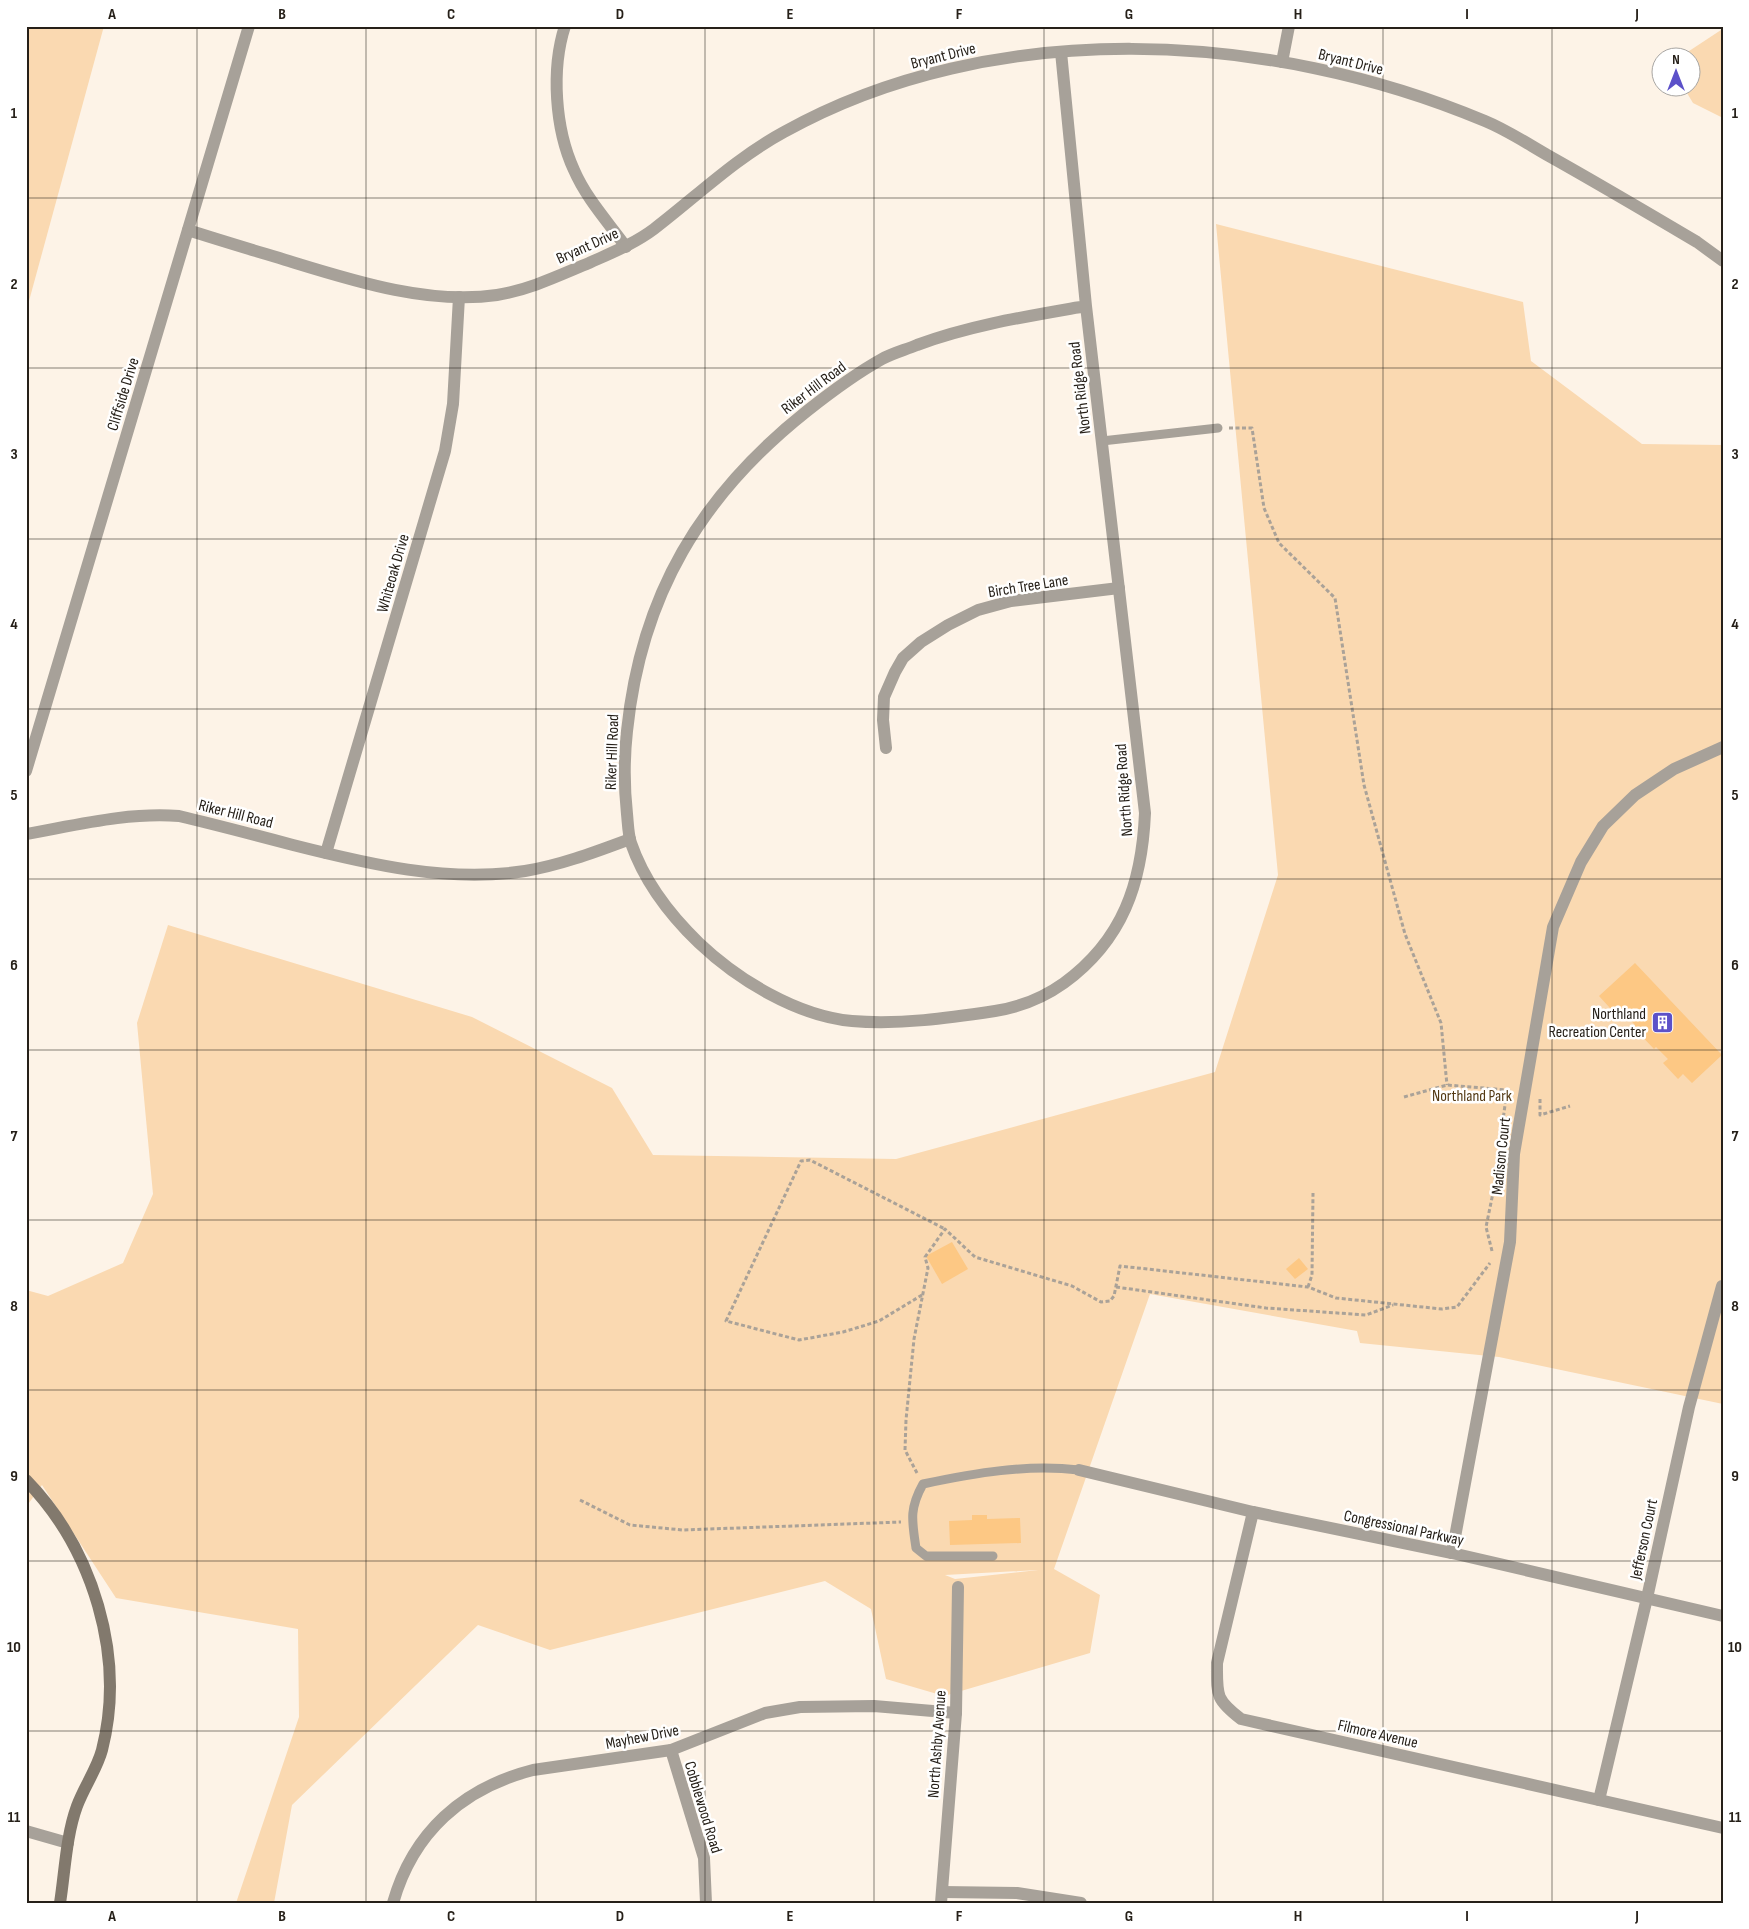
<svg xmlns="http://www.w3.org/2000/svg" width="1749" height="1929" font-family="'Sofia Sans Condensed',sans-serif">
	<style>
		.green { fill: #fad9b1; fill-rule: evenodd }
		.building { fill: #fdc884 }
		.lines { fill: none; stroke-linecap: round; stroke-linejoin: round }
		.path { stroke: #aaa298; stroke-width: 3; stroke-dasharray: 4 2.5; stroke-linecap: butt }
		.lane { stroke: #a7a199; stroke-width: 9 }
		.street { stroke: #a7a199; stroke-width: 12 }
		.secondary { stroke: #82796d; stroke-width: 12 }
		.grid { fill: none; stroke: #262019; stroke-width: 1; stroke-opacity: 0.55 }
		.labels { text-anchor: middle; stroke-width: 5; stroke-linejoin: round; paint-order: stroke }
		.street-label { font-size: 16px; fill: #262019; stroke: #fff }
		.poi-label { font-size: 16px; fill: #262019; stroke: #fff; text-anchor: end }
		.park-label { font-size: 16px; fill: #533914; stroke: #fff }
		.neatline { fill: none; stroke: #262019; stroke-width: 2 }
		.grid-label { font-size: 16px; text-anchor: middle; font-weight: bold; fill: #262019 }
	</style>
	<rect width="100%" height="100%" fill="#fdf3e7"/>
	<!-- green -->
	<g class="green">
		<path d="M26 26H104L26 312Z"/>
		<path d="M1721 30H1723V118L1693 103 1684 88H1692V58L1680 57Z"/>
		<path d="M1216 224 1523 302 1531 361 1642 444 1723 445V1404L1499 1357 1360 1343 1357 1331 1150 1294 1054 1569 1100 1595 1090 1653 944 1696 886 1679 871 1609 825 1581 550 1650 478 1625 292 1805 274 1903H236L299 1717 298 1629 116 1598 42 1485 26 1507V1290L48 1296 123 1263 153 1194 137 1023 168 925 472 1017 612 1088 653 1155 896 1159 1215 1072 1278 875ZM1038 1570 955 1579 945 1575Z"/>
	</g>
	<!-- building -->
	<g class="building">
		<path d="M1635 963 1722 1055 1692 1083 1683 1074 1678 1079 1663 1063 1668 1059 1656 1047 1654 1049 1633 1027 1635 1025 1625 1014 1620 1019 1599 996Z"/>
		<path d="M952 1242 968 1269 942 1284 926 1256Z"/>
		<path d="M1299 1258 1308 1269 1295 1279 1286 1269Z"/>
		<path d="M972 1515H987V1519L1020 1518 1021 1543 950 1545 949 1521 972 1520Z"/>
	</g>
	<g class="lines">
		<!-- path -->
		<g class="path">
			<path d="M1229 428H1252L1264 508 1279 543 1335 598 1364 785 1405 934 1441 1023 1447 1085"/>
			<path d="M1404 1097 1447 1085 1507 1090"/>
			<path d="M1540 1099V1115L1570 1106"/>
			<path d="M1492 1251 1486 1227 1494 1188 1507 1090 1511 1091"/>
			<path d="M1116 1287 1266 1308 1366 1315 1393 1305"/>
			<path d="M1308 1287 1312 1275 1313 1193"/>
			<path d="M922 1295 879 1321 843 1332 799 1340 726 1321 801 1161 810 1160 945 1229"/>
			<path d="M917 1473 905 1450 906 1420 914 1339 928 1268 925 1257 945 1229 975 1257 1072 1286 1101 1302 1110 1301 1114 1296 1120 1266 1308 1287 1336 1298 1442 1309 1457 1307 1490 1263"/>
			<path d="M580 1500 630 1525 683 1530 901 1522"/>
		</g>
		<!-- lane -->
		<g class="lane">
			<path d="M1102 441 1218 428"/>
			<path d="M993 1556H926L916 1548C912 1521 909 1509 923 1484 975 1473 1026 1464 1079 1470"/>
		</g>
		<!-- street -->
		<g class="street">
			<path d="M565 26C551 69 555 129 574 170 586 198 608 222 626 247"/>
			<path d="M1061 52 1086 306 1145 813C1142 883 1123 940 1064 983 1043 998 1021 1007 995 1011 948 1018 900 1025 852 1021 797 1016 738 980 699 943 671 916 644 881 631 843 628 834 628 823 627 814 624 786 624 758 627 731 641 595 701 495 807 411 831 392 855 374 882 359 893 353 905 350 917 345 971 325 1029 316 1086 306"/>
			<path d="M1282 62 1289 26"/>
			<path d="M188 230C222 241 256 251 289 261 354 281 429 305 497 295 529 290 560 275 589 263 611 253 634 244 654 229 697 196 736 158 784 132 992 16 1270 30 1485 121 1507 130 1528 144 1549 156 1599 184 1648 213 1697 242L1723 261"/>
			<path d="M886 748 883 720 884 697 895 672 903 658 921 642 948 625 978 610 1011 601 1119 588"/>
			<path d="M26 771 249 26"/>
			<path d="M26 834C77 825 128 812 179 816 217 825 255 835 293 845 368 864 447 883 525 871 561 865 595 852 630 839"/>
			<path d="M326 853 445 451 453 404 459 297"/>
			<path d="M1079 1470 1253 1512 1452 1553 1723 1616"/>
			<path d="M1253 1512 1217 1663C1217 1695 1215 1699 1241 1719L1723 1828"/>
			<path d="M1452 1553 1510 1242 1514 1154 1553 927 1581 862 1603 826 1635 795 1674 769 1723 747"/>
			<path d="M671 1750 704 1858 706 1903"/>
			<path d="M1599 1800 1647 1598 1689 1407 1722 1286"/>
			<path d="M26 1831 68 1843"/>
			<path d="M942 1892 1017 1893 1081 1903"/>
			<path d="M393 1903C413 1832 463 1788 533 1770L671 1750 765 1713 800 1707 874 1706 956 1713"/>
			<path d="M941 1903 956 1713 958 1587"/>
		</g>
		<!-- secondary -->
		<path class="secondary" d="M26 1480C93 1549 126 1656 102 1750 97 1769 84 1787 77 1806 66 1836 65 1871 60 1903"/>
	</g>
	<!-- grid -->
	<path class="grid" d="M197 26V1903M366 26V1903M536 26V1903M705 26V1903M874 26V1903M1044 26V1903M1213 26V1903M1383 26V1903M1552 26V1903M26 198H1723M26 368H1723M26 539H1723M26 709H1723M26 879H1723M26 1050H1723M26 1220H1723M26 1390H1723M26 1561H1723M26 1731H1723"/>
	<!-- icons -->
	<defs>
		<symbol id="building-square" viewBox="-11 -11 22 22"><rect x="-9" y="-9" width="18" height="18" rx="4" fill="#5c51c9" stroke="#fff"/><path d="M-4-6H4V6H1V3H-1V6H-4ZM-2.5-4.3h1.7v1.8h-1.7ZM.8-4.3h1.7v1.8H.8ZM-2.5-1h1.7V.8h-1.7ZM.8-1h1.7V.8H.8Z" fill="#fff"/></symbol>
	</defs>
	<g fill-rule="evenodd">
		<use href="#building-square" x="1650" y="1010" width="25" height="25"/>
	</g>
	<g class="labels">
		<!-- street labels -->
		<g class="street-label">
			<text transform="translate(943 55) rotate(-14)" y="6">Bryant Drive</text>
			<text transform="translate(1351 61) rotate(14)" y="6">Bryant Drive</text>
			<text transform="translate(587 245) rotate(-24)" y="6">Bryant Drive</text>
			<text transform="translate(813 387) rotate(-37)" y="6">Riker Hill Road</text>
			<text transform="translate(1079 388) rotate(-97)" y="6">North Ridge Road</text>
			<text transform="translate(122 394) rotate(-73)" y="6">Cliffside Drive</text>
			<text transform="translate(392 573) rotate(-74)" y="6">Whiteoak Drive</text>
			<text transform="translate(1028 585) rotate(-9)" y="6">Birch Tree Lane</text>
			<text transform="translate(611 752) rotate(-88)" y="6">Riker Hill Road</text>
			<text transform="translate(1123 790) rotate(-94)" y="6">North Ridge Road</text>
			<text transform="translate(236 813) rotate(14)" y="6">Riker Hill Road</text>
			<text transform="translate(1500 1156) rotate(-84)" y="6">Madison Court</text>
			<text transform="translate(1404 1527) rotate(12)" y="6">Congressional Parkway</text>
			<text transform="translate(1643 1539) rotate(-78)" y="6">Jefferson Court</text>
			<text transform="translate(1378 1733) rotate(13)" y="6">Filmore Avenue</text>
			<text transform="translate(642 1736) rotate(-11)" y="6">Mayhew Drive</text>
			<text transform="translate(936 1744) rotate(-86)" y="6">North Ashby Avenue</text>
			<text transform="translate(704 1807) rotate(73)" y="6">Cobblewood Road</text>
		</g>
		<!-- poi labels -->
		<g class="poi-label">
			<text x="1646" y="1019">Northland<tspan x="1646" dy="18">Recreation Center</tspan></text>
		</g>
		<!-- park labels -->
		<g class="park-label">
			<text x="1472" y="1101">Northland Park</text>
		</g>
	</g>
	<!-- border -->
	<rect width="1749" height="1929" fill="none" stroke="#ffffff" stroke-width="55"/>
	<!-- north arrow -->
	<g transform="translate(1676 72)"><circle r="24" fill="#ffffff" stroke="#a8a6a3"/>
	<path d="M0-4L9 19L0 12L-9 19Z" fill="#5c51c9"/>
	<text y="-8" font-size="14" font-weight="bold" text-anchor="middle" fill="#262019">N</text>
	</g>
	<rect x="28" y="28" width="1694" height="1874" class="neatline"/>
	<g class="grid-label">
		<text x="112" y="19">A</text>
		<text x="282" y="19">B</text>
		<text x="451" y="19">C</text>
		<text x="620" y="19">D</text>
		<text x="790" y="19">E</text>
		<text x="959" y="19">F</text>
		<text x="1129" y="19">G</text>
		<text x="1298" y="19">H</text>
		<text x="1467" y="19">I</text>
		<text x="1637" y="19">J</text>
		<text x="14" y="118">1</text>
		<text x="1735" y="118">1</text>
		<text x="14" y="289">2</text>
		<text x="1735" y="289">2</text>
		<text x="14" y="459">3</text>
		<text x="1735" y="459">3</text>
		<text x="14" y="629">4</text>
		<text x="1735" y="629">4</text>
		<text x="14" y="800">5</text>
		<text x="1735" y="800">5</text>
		<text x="14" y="970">6</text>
		<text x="1735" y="970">6</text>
		<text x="14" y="1141">7</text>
		<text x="1735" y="1141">7</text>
		<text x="14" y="1311">8</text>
		<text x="1735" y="1311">8</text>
		<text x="14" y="1481">9</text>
		<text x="1735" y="1481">9</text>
		<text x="14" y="1652">10</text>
		<text x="1735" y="1652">10</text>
		<text x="14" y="1822">11</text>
		<text x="1735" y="1822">11</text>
		<text x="112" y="1921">A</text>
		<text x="282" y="1921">B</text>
		<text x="451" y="1921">C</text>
		<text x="620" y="1921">D</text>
		<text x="790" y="1921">E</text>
		<text x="959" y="1921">F</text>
		<text x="1129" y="1921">G</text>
		<text x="1298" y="1921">H</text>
		<text x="1467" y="1921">I</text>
		<text x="1637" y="1921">J</text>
	</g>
</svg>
